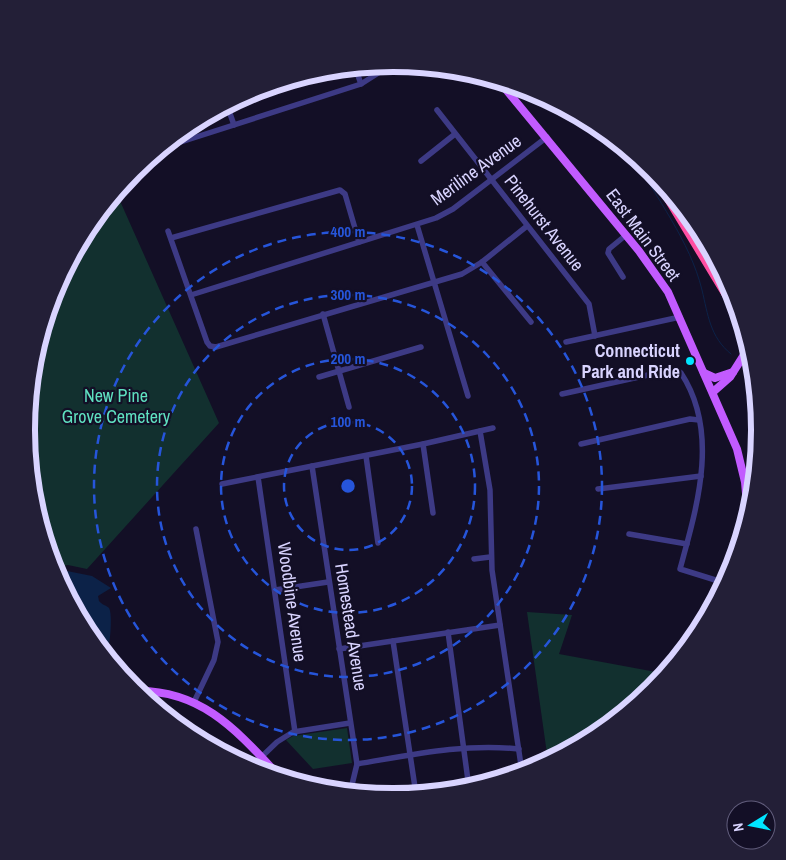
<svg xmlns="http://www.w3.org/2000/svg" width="786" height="860" font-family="'Archivo Narrow',sans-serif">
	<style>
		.green { fill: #12302f }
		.water { fill: #0c2248 }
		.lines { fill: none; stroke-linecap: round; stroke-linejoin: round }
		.stream { stroke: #0c2248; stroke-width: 1 }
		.minor { stroke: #3d3a85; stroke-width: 5.5 }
		.major { stroke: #c25bff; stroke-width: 8 }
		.highway { stroke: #ff4fa3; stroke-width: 9 }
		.ring { fill: none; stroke: #2655da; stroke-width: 2.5; stroke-dasharray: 9 6 }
		.poi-dot { fill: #00e5ff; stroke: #130f26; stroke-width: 2 }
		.labels { text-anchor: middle; stroke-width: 4.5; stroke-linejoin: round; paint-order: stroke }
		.street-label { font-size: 18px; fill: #d9d4ff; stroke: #130f26 }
		.poi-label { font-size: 18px; font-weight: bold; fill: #d9d4ff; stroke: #130f26; text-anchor: end }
		.park-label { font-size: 18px; fill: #5fe0c0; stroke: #130f26 }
		.rim { fill: none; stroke: #d9d4ff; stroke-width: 6 }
		.centre { fill: #2655da; stroke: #130f26; stroke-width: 2.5 }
		.ring-label { font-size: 15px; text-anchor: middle; font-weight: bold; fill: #2655da; stroke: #130f26; stroke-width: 4.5; stroke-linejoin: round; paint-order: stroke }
	</style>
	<rect width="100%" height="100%" fill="#130f26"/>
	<!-- green -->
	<g class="green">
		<path d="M116 192 219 423 87 569 68 565 54 568C47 546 36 522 33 499 19 401 34 312 88 227 96 214 107 203 116 192Z"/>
		<path d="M527 612 572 615 559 654 656 672 661 678C631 715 589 739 548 761Z"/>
		<path d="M347 728 352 763 313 769 286 740 293 736Z"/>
	</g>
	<!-- water -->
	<path class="water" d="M67 571 92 576 111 588 98 596 99 601C102 605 106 605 109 608 113 614 110 650 106 655L88 634 55 572Z"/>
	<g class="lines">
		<!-- stream -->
		<path class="stream" d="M632 154C656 198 690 241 702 290 708 315 710 337 731 354"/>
		<!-- minor -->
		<g class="minor">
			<path d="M355 67 361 84"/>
			<path d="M227 105 234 125"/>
			<path d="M437 110 589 304 595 336"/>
			<path d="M162 148 361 84 383 70 387 64"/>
			<path d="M421 161 455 134"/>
			<path d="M417 225 468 396"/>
			<path d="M168 231 207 342 210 346 216 347 462 274 482 262 527 226"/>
			<path d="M171 238 340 190 345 194 359 242"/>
			<path d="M482 262 531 322"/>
			<path d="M623 277 608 253 609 249 626 235"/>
			<path d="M191 295 436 218 453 209 547 137"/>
			<path d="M323 314 349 407"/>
			<path d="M566 342 680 317"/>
			<path d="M319 377 421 347"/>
			<path d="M562 394 666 371 677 370 681 373C720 432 697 507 680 569L725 583"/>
			<path d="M480 431 490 490 492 570 522 772"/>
			<path d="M423 444 433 513"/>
			<path d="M581 444 690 419 699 420"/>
			<path d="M366 456 378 543"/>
			<path d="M312 466 357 764 350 793"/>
			<path d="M258 477 295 732"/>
			<path d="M222 484 423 444 493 428"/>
			<path d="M598 489 701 476"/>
			<path d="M629 534 687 544"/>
			<path d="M474 559 490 557"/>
			<path d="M275 590 328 582"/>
			<path d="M448 632 469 788"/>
			<path d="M393 641 416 794"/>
			<path d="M339 649 500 625"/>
			<path d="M194 702 214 660 218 642 196 529"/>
			<path d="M357 764C411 755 464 743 519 749"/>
			<path d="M250 768 277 742 293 732 350 723"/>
		</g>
		<!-- major -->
		<g class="major">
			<path d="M499 81 639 251 668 292 737 449 745 482 748 516"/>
			<path d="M704 373 715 378 733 372"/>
			<path d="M713 392 730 377 749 347"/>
			<path d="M135 691C203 689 239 733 281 778"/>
		</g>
		<!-- highway -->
		<path class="highway" d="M651 170 741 319"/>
	</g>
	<!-- distance rings -->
	<g class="ring">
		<circle cx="348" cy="486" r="64"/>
		<circle cx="348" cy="486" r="127"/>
		<circle cx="348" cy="486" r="191"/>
		<circle cx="348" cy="486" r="254"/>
	</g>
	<!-- markers -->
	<circle class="poi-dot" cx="690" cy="361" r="5"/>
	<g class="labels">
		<!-- street labels -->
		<g class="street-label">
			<text transform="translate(476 170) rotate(-36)" y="6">Meriline Avenue</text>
			<text transform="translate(544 223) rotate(52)" y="6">Pinehurst Avenue</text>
			<text transform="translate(643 235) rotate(53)" y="6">East Main Street</text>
			<text transform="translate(292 602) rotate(82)" y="6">Woodbine Avenue</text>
			<text transform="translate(351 627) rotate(81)" y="6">Homestead Avenue</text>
		</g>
		<!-- poi labels -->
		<g class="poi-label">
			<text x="680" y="357">Connecticut<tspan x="680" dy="21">Park and Ride</tspan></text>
		</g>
		<!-- park labels -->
		<g class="park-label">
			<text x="116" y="402">New Pine<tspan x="116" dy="21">Grove Cemetery</tspan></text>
		</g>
	</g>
	<!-- crop -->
	<path d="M0 0H786V860H0ZM35 430a358 358 0 1 1 716 0a358 358 0 1 1-716 0Z" fill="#231f37" fill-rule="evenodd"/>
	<path class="rim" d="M35 430a358 358 0 1 1 716 0a358 358 0 1 1-716 0Z"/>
	<circle cx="348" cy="486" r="8" class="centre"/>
	<g class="ring-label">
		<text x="348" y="237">400 m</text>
		<text x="348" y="300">300 m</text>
		<text x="348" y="364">200 m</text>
		<text x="348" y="427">100 m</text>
	</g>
	<!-- north arrow -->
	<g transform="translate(751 825) rotate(260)"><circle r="24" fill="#130f26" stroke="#625e7d"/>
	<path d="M0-4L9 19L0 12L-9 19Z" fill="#00e5ff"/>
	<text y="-8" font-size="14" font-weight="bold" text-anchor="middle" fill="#d9d4ff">N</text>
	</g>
</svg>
